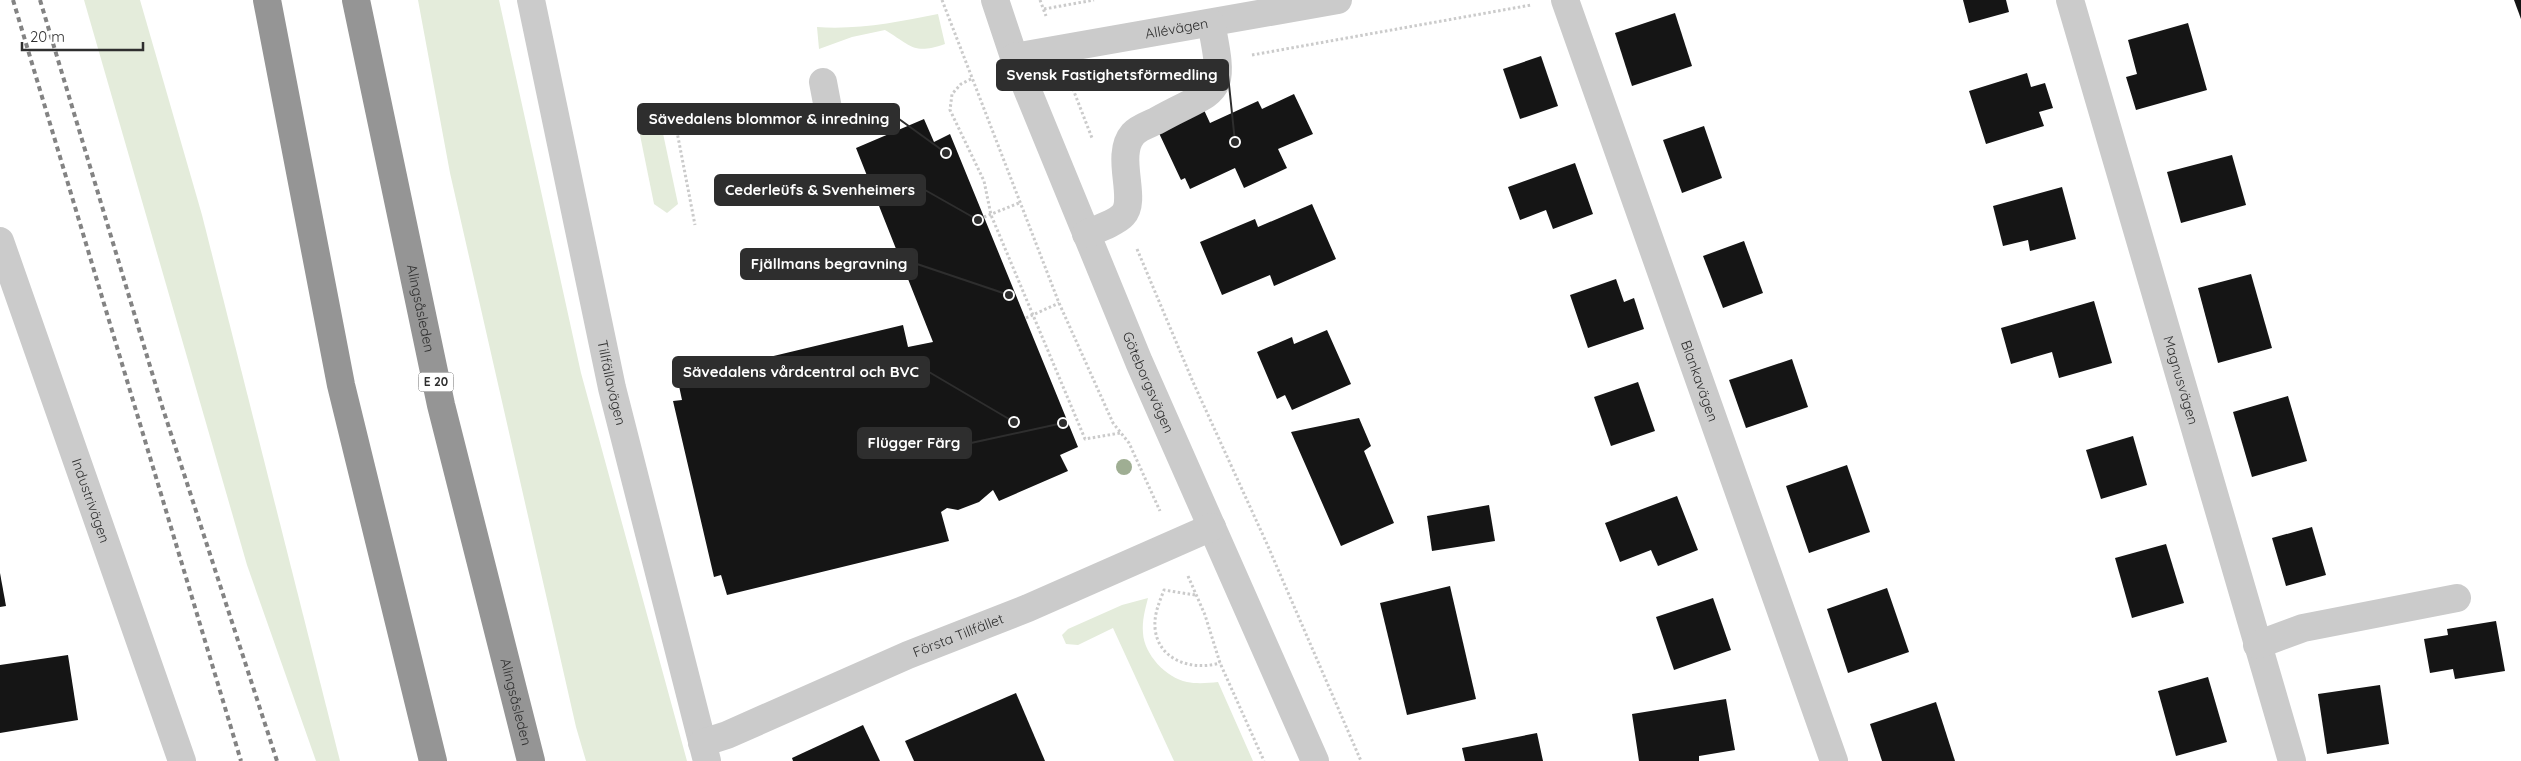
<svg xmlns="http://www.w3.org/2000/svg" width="2521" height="761" font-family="Quicksand,sans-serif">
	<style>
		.green { fill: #e4ecdb }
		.building { fill: #151515 }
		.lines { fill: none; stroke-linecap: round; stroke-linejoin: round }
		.path { stroke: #cbcbcb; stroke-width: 3; stroke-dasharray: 2.5 2.5; stroke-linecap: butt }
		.minor { stroke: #cbcbcb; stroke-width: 28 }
		.highway { stroke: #959595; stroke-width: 28 }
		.rail { stroke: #838383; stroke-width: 4; stroke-dasharray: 5 4; stroke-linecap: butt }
		.tree { fill: #9fae93 }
		.labels { text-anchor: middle; stroke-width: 5; stroke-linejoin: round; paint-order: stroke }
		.shield { fill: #fff; stroke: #6d6d6d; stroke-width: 1 }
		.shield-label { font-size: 12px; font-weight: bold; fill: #2e2e2e }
		.street-label { font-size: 14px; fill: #2e2e2e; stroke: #fff }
		.leader { fill: none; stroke: #2e2e2e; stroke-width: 2 }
		.callout-dot { fill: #2e2e2e; stroke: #fff; stroke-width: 2 }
		.callout { fill: #2e2e2e; stroke: #2e2e2e; stroke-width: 2 }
		.callout-label { font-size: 15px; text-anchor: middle; font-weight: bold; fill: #fff }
	</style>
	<rect width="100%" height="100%" fill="#fff"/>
	<!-- green -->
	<g class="green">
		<path d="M84 0H140L202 215 340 761H316L247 565Z"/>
		<path d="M418 0H499L581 373 687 761H586L576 727 450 173Z"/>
		<path d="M938 14 945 44C913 55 912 46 885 30L852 37 819 49 817 27C858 30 898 22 938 14Z"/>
		<path d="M648 123 661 124 678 204 667 213 654 204 640 135Z"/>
		<path d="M1148 598C1145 610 1142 620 1143 633 1144 654 1166 678 1187 682 1197 684 1208 683 1218 682L1253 761H1174L1113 628 1078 645 1066 644 1062 635 1068 629 1122 605Z"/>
	</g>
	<!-- building -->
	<g class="building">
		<path d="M1963 0H2006L2009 12 1969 23Z"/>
		<path d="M2514 0H2521V19Z"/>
		<path d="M1675 13 1692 66 1632 86 1615 33Z"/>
		<path d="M2188 23 2207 90 2136 110 2126 77 2137 74 2128 40Z"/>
		<path d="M1541 56 1558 106 1520 119 1503 69Z"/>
		<path d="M2027 73 2031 87 2045 83 2053 108 2039 112 2044 126 1986 144 1969 91Z"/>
		<path d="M1294 94 1313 134 1278 149 1287 168 1244 188 1235 168 1190 189 1185 178 1181 180 1158 131 1204 110 1210 123 1258 101 1262 109Z"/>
		<path d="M924 119 934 142 950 134 1078 447 1060 455 1068 471 999 501 993 490 979 502 958 510 947 508 941 512 949 541 727 595 721 575 714 577 673 401 682 400 679 386 686 377 903 325 908 347 933 342 856 148Z"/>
		<path d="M1704 126 1722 178 1682 193 1663 140Z"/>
		<path d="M2232 155 2246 205 2181 223 2167 172Z"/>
		<path d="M1575 163 1593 214 1553 229 1546 210 1520 220 1508 187Z"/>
		<path d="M2062 187 2076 239 2030 251 2028 240 2003 246 1993 206Z"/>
		<path d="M1312 204 1336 259 1274 286 1270 275 1222 295 1200 242 1255 219 1258 227Z"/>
		<path d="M1744 241 1763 293 1723 308 1703 256Z"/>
		<path d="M2251 274 2272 348 2218 363 2198 288Z"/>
		<path d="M1616 279 1624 302 1634 298 1644 329 1588 348 1570 295Z"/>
		<path d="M2094 301 2112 363 2059 378 2052 352 2011 364 2001 328Z"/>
		<path d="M1327 330 1351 384 1292 410 1285 395 1277 399 1257 352 1292 337 1294 344Z"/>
		<path d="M1792 359 1808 407 1746 428 1729 380Z"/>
		<path d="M1638 382 1655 431 1611 446 1594 397Z"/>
		<path d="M2288 396 2307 461 2252 477 2233 412Z"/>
		<path d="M1359 418 1371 446 1364 451 1394 523 1341 546 1291 432Z"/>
		<path d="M2133 436 2147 485 2101 499 2086 450Z"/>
		<path d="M1847 465 1870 532 1809 553 1786 486Z"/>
		<path d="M1677 496 1698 550 1658 566 1651 550 1620 562 1605 523Z"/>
		<path d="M1489 505 1495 541 1432 551 1427 516Z"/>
		<path d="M2312 527 2326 575 2286 586 2272 538Z"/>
		<path d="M2166 544 2184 603 2132 618 2115 558Z"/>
		<path d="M0 573 6 606 0 607Z"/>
		<path d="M1450 586 1476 699 1407 715 1380 603Z"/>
		<path d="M1887 588 1909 652 1848 673 1827 609Z"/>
		<path d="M1713 598 1731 650 1674 670 1656 617Z"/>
		<path d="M2496 621 2505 671 2455 679 2453 669 2430 673 2424 639 2448 635 2447 629Z"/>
		<path d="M68 655 78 720 0 733V665Z"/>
		<path d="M2208 677 2227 742 2176 756 2158 691Z"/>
		<path d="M2380 685 2389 744 2327 754 2318 694Z"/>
		<path d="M1016 693 1045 761H914L905 741Z"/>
		<path d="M1726 699 1735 750 1699 756V761H1639L1632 714Z"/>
		<path d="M1936 702 1955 761H1882L1870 724Z"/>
		<path d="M863 725 880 761H793L792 758Z"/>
		<path d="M1537 733 1543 761H1465L1462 748Z"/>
	</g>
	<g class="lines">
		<!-- path -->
		<g class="path">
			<path d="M942 0 1059 303 1113 423 1129 443 1160 511"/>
			<path d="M1040 0 1046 16"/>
			<path d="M1044 9 1094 0"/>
			<path d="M1252 55 1531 5"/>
			<path d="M1155 71 1181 66"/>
			<path d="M971 79 961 84 952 94 950 110 984 181 991 215 1085 439 1120 433"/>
			<path d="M1071 84 1092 138"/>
			<path d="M672 106 695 225"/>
			<path d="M776 129 795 126"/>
			<path d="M984 217 1019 203"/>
			<path d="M1137 249 1193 382 1267 544 1361 761"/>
			<path d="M1026 318 1059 303"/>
			<path d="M1188 576 1205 615 1220 663 1264 761"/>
			<path d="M1195 595 1164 590C1159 603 1154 614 1155 628 1158 661 1193 671 1220 663"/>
		</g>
		<!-- minor -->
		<g class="minor">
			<path id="s1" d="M531 0 612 388 707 761"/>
			<path id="s2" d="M995 0 1014 57 1139 362 1315 761"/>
			<path id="s3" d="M1565 0 1834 761"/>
			<path id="s4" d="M2070 0 2292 761"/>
			<path id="s5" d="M1014 57 1338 0"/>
			<path d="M823 82 830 119"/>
			<path d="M1086 234C1095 230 1117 222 1123 215 1138 199 1114 156 1133 134 1138 128 1150 124 1156 121 1218 86 1227 101 1211 23"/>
			<path id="s6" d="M0 241 182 761"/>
			<path d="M2257 645 2303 628 2457 598"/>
			<path id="s7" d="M702 743 727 735 908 655 1028 608 1212 527"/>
		</g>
		<!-- highway -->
		<g class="highway">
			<path d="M267 0 341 385 433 761"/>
			<path id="s8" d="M356 0 441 405 531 761"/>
		</g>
		<!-- rail -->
		<g class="rail">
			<path d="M13 0 241 761"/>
			<path d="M40 0 162 406 277 761"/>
		</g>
	</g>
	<!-- trees -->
	<circle class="tree" cx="1124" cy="467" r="8"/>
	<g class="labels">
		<!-- shield labels -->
		<rect class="shield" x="418.5" y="372.5" width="35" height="19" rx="4"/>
		<g class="shield-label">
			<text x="436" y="386">E 20</text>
		</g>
		<!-- street labels -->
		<g class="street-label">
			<text dy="5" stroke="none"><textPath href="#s5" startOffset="165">Allévägen</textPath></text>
			<text dy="5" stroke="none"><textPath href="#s8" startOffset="315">Alingsåsleden</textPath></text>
			<text dy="5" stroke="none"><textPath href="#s3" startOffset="404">Blankavägen</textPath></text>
			<text dy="5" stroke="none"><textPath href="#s4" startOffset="396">Magnusvägen</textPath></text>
			<text dy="5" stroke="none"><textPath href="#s1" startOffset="391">Tillfällavägen</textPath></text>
			<text dy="5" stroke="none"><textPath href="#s2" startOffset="412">Göteborgsvägen</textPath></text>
			<text dy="5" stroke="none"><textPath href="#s6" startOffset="275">Industrivägen</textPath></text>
			<text dy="5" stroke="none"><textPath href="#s7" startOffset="278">Första Tillfället</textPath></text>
			<text dy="5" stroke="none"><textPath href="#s8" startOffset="720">Alingsåsleden</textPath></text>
		</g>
	</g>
	<!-- callouts -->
	<path class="leader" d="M1235 142L1228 75M946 153L899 119M978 220L925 190M1009 295L917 264M1014 422L929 372M1063 423L971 443"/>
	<g class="callout-dot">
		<circle cx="1235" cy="142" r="5"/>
		<circle cx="946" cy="153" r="5"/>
		<circle cx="978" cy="220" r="5"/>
		<circle cx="1009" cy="295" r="5"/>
		<circle cx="1014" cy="422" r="5"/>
		<circle cx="1063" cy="423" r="5"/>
	</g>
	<g class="callout">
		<rect x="997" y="60" width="231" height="30" rx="5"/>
		<rect x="638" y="104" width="261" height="30" rx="5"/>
		<rect x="715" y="175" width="210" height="30" rx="5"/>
		<rect x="741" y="249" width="176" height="30" rx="5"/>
		<rect x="673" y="357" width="256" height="30" rx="5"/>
		<rect x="858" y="428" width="113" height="30" rx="5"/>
	</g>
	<g class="callout-label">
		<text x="1112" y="80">Svensk Fastighetsförmedling</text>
		<text x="769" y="124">Sävedalens blommor &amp; inredning</text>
		<text x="820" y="195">Cederleüfs &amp; Svenheimers</text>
		<text x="829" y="269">Fjällmans begravning</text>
		<text x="801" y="377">Sävedalens vårdcentral och BVC</text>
		<text x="914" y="448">Flügger Färg</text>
	</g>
	<!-- scale -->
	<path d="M22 42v8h121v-8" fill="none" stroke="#2e2e2e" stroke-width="2.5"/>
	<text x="30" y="42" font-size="15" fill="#2e2e2e" stroke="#ffffff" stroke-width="4" paint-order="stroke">20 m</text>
</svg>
